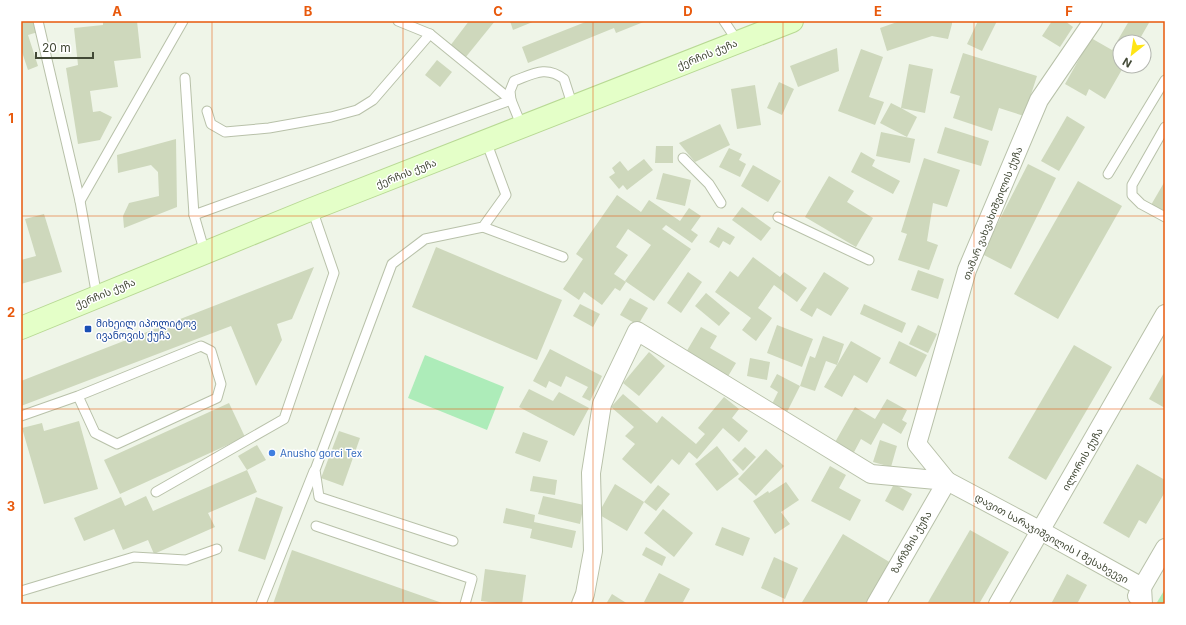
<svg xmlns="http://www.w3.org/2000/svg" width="1186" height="625" font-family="Inter,'Noto Sans Georgian',sans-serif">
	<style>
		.park { fill: url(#park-tufts) }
		.pitch { fill: #adecb9 }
		.building { fill: #ced8bc }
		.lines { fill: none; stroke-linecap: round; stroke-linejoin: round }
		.service-casing { stroke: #b8c1a9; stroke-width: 11 }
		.minor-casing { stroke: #b8c1a9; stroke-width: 20 }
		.secondary-casing { stroke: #b8d994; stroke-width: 24 }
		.service { stroke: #fff; stroke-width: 9 }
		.minor { stroke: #fff; stroke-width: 18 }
		.secondary { stroke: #e4ffc8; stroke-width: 22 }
		.grid { fill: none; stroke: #e8590c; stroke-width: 1; stroke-opacity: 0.55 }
		.transit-dot { fill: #1a4fb4; stroke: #fff; stroke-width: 1.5 }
		.shop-dot { fill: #3f7fe0; stroke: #fff; stroke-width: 1.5 }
		.labels { text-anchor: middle; stroke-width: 3; stroke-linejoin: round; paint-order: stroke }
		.street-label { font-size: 10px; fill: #424936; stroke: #fff }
		.transit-label { font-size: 10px; fill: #164399; stroke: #fff; text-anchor: start }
		.shop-label { font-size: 10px; fill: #366cbe; stroke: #fff; text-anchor: start }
		.neatline { fill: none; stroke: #e8590c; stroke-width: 1.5 }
		.grid-label { font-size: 13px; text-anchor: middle; font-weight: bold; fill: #e8590c }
	</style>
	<defs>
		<pattern id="park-tufts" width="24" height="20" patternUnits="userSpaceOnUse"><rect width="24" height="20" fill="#adecb9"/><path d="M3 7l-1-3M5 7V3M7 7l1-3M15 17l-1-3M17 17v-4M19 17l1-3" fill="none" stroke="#96cca0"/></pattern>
	</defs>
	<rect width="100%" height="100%" fill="#eff5e8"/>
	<!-- park -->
	<path class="park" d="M1165 589V604H1156Z"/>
	<!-- pitch -->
	<path class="pitch" d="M425 355 504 387 487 430 408 398Z"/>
	<!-- building -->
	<g class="building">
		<path d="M21 21H34L38 32 28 35 38 66 28 70 21 49Z"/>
		<path d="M103 21H137L141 58 114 61 118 87 90 91 93 112 100 111 112 117 100 140 78 144 66 68 78 65 74 28 103 25Z"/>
		<path d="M469 21H495L465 58 450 46Z"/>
		<path d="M510 21H535L513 30Z"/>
		<path d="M588 21H646L616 33 614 28 528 63 522 47Z"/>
		<path d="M900 21H952V24L948 39 932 36 887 51 880 28Z"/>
		<path d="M978 21H997L982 51 967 44Z"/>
		<path d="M1052 21H1065L1073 27 1060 47 1042 36Z"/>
		<path d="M1129 21H1150L1138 42H1120V66H1124L1105 99 1089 89 1086 96 1065 84 1091 38 1112 50Z"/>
		<path d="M837 48 839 71 798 87 790 66Z"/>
		<path d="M861 49 883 57 869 97 884 102 875 125 838 111Z"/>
		<path d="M963 53 1037 76 1024 116 999 108 992 131 953 118 960 96 950 93Z"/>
		<path d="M437 60 452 72 440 87 425 75Z"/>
		<path d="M909 64 933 69 925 113 901 108 917 117 907 137 880 123 891 103 901 108Z"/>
		<path d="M779 82 794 89 782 115 767 108Z"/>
		<path d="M755 85 761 125 737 129 731 89Z"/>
		<path d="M1067 116 1085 127 1059 171 1041 161Z"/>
		<path d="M720 124 730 145 695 162 679 143Z"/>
		<path d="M945 127 989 141 981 166 937 153Z"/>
		<path d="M881 132 915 139 910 163 876 156Z"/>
		<path d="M176 139 177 207 124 228 123 216 129 203 159 196 158 172 151 165 118 173 117 155Z"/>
		<path d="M656 146H673V163H655Z"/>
		<path d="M729 148 742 154 739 160 746 164 740 177 719 167Z"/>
		<path d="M861 152 875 160 872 166 900 181 893 194 851 172Z"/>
		<path d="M924 158 960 170 947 207 933 203 927 241 938 245 929 270 898 260 907 234 901 232Z"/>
		<path d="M644 159 653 170 627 190 623 185 619 189 609 177 615 173 612 168 620 161 628 171Z"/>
		<path d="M1028 164 1056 178 1011 269 982 254Z"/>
		<path d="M753 165 781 181 768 202 741 186Z"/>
		<path d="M663 173 691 180 685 206 656 199Z"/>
		<path d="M829 176 854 191 847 202 873 218 856 247 805 217Z"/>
		<path d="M1078 181 1122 206 1058 319 1014 294Z"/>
		<path d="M1165 181V213L1151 205Z"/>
		<path d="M617 195 641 212 649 200 680 221 689 208 701 216 691 230 698 235 692 243 666 225 662 229 691 249 654 301 625 281 651 245 628 229 616 247 628 255 614 274 626 282 620 291 615 288 602 305 584 292 579 300 563 289 583 259 576 254Z"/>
		<path d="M742 207 771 228 761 241 732 220Z"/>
		<path d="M44 214 62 272 21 284V260L36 256 25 219Z"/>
		<path d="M718 227 735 237 730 245 723 241 719 248 709 242Z"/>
		<path d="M436 247 562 300 537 360 412 307Z"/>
		<path d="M753 257 780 277 784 272 807 288 797 302 774 285 758 308 772 318 756 341 742 330 751 318 715 292 730 271 738 277Z"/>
		<path d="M314 267 292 319 277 324 282 340 256 386 231 326 21 406V381Z"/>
		<path d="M918 270 944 279 938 299 911 290Z"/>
		<path d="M688 272 702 282 681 313 667 303Z"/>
		<path d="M824 272 849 288 831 316 817 308 812 317 800 310Z"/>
		<path d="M706 293 730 313 719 326 695 306Z"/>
		<path d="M630 298 648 308 638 325 620 315Z"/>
		<path d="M580 304 600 314 593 327 573 316Z"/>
		<path d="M864 304 906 323 902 333 860 314Z"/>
		<path d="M777 325 813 339 802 367 767 353Z"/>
		<path d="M918 325 937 334 928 353 909 344Z"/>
		<path d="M701 327 717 336 710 348 736 363 727 378 685 354Z"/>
		<path d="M823 336 844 344 837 365 826 361 815 391 800 386 810 356 815 358Z"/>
		<path d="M851 341 881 358 867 383 854 375 842 397 824 387Z"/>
		<path d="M899 341 927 355 916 377 889 363Z"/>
		<path d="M1074 345 1112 367 1046 480 1008 458Z"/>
		<path d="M550 349 602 376 590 401 582 397 588 387 566 376 561 387 549 381 546 388 533 381Z"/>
		<path d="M649 352 665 366 639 396 623 383Z"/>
		<path d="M750 358 770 362 767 380 747 376Z"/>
		<path d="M1165 371V408L1149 399Z"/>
		<path d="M777 374 800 386 785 416 770 408 778 392 770 387Z"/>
		<path d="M529 389 553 401 559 392 589 408 574 436 519 407Z"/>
		<path d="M623 394 657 423 662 416 696 444 705 434 698 428 724 397 739 409 732 418 748 431 739 442 723 428 697 459 689 452 679 465 672 459 651 484 622 459 635 444 625 436 634 427 611 407Z"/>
		<path d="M887 399 907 410 902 420 907 423 901 434 883 423 871 445 861 439 853 454 834 444 855 407 875 419Z"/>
		<path d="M229 403 245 437 120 494 104 460Z"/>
		<path d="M79 421 98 489 44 504 22 428 42 423 44 431Z"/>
		<path d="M339 431 360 438 343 486 321 478Z"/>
		<path d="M523 432 548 441 540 462 515 453Z"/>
		<path d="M880 440 897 446 891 467 873 462Z"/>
		<path d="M257 445 266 460 247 470 238 456Z"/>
		<path d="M717 446 739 474 717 491 695 464Z"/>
		<path d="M745 447 756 457 743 471 732 460Z"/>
		<path d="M766 449 784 466 756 496 738 479Z"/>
		<path d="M1137 464 1165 480V492L1146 524 1139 520 1129 538 1103 523Z"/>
		<path d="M830 466 846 475 839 488 861 500 850 521 811 501Z"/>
		<path d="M247 470 257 492 208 513 215 527 154 554 148 540 123 550 114 529 84 541 74 518 121 497 125 506 146 496 153 511Z"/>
		<path d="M533 476 557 480 555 495 530 491Z"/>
		<path d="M786 482 799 500 781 512 790 524 775 534 753 501 768 491 769 493Z"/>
		<path d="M615 484 644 502 627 531 598 514Z"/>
		<path d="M894 484 912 494 903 511 885 501Z"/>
		<path d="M658 485 670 494 656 511 644 502Z"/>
		<path d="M543 496 584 505 580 524 538 514Z"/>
		<path d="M256 497 283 507 265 560 238 551Z"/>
		<path d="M506 508 535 515 534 522 576 531 572 548 530 538 532 529 503 523Z"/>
		<path d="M663 509 693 533 674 557 644 533Z"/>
		<path d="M722 527 750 538 743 556 715 545Z"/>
		<path d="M970 530 1009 552 979 604H927Z"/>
		<path d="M843 534 891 563 866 604H801Z"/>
		<path d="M646 547 666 557 662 566 642 555Z"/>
		<path d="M292 550 445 604H273Z"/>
		<path d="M774 557 798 568 785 599 761 588Z"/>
		<path d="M485 569 526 575 522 604H504L481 601Z"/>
		<path d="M659 573 690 589 682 604H648L644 602Z"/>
		<path d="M1067 574 1087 585 1077 604H1051Z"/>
		<path d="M612 594 628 604H606Z"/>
	</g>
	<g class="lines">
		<defs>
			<g id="service">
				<path d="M38 21 80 201 97 297"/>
				<path d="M398 21 430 34 511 100 522 127"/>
				<path d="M724 21 738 42"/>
				<path d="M185 78 194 215 205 253"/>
				<path d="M207 111 211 124 225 132 269 128 331 117 357 110 373 100 430 34"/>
				<path d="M1165 127 1132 185V195L1141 204 1165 217"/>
				<path d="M683 158 709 184 721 203"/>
				<path d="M1108 174 1165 80"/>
				<path d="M80 201 183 21"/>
				<path d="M194 215 511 100 510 91 514 81C533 74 546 65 564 79L573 107"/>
				<path d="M778 217 869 260"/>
				<path d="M483 227 563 257"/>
				<path d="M21 416 78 396 201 346 211 351 221 384 217 398 117 444 95 433 78 396"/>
				<path d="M156 492 284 419 334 273 312 209"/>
				<path d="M316 526 472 579 465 604"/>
				<path d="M453 541 319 497 315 470 392 264 425 239 483 227 506 195 486 141"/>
				<path d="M21 591 134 557 186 560 217 549"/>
				<path d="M261 604 314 471"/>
			</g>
			<g id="minor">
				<path d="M947 481 917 444 967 270 1039 100 1093 21"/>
				<path d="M1137 596 1165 548"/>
				<path d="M581 604 585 594 593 551 591 473 602 404 637 331 871 474 947 481 1041 531 1142 587 1143 604"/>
				<path d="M876 604 947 481"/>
				<path d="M998 604 1165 314"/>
			</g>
			<path id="secondary" d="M21 328 312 209 792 21"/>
		</defs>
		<!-- service casing -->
		<use href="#service" class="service-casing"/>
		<!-- minor casing -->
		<use href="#minor" class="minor-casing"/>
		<!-- secondary casing -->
		<use href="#secondary" class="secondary-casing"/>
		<!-- service -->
		<use href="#service" class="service"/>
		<!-- minor -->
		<use href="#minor" class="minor"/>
		<!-- secondary -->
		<use href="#secondary" class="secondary"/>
	</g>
	<!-- grid -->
	<path class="grid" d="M212 21V604M403 21V604M593 21V604M783 21V604M974 21V604M21 216H1165M21 409H1165"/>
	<!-- markers -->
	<rect class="transit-dot" x="84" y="325" width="8" height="8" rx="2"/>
	<circle class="shop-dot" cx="272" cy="453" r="4"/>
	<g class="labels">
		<!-- street labels -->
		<g class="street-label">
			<text transform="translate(707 54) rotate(-22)" y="4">ქერჩის ქუჩა</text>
			<text transform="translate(406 173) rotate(-21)" y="4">ქერჩის ქუჩა</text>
			<text transform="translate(992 213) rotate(-68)" y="4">თამარ ვახვახიშვილის ქუჩა</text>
			<text transform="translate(105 293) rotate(-22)" y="4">ქერჩის ქუჩა</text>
			<text transform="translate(1082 459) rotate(-60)" y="4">ილორის ქუჩა</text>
			<text transform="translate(1052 538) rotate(29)" y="4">დავით სარაჯიშვილის I შესახვევი</text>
			<text transform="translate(911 542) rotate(-60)" y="4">ზარზმის ქუჩა</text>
		</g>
		<!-- transit labels -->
		<g class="transit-label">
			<text x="96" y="327">მიხეილ იპოლიტოვ<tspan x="96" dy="12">ივანოვის ქუჩა</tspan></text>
		</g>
		<!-- shop labels -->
		<g class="shop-label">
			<text x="280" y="457">Anusho gorci Tex</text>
		</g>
	</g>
	<!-- border -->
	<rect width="1186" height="625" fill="none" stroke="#ffffff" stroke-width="44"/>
	<!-- north arrow -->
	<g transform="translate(1132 54) rotate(210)"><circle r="19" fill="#ffffff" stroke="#b3b6af"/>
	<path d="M0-3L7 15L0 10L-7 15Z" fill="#ffe515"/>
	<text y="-6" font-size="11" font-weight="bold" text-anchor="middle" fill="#424936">N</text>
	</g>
	<!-- scale -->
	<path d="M36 52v6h57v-6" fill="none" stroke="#424936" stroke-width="2"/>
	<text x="42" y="52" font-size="12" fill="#424936" stroke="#ffffff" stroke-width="3" paint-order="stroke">20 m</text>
	<rect x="22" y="22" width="1142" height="581" class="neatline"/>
	<g class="grid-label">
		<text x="117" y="16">A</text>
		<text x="308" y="16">B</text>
		<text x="498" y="16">C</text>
		<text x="688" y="16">D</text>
		<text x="878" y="16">E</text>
		<text x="1069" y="16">F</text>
		<text x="11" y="123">1</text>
		<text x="11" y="317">2</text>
		<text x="11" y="511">3</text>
	</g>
</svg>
